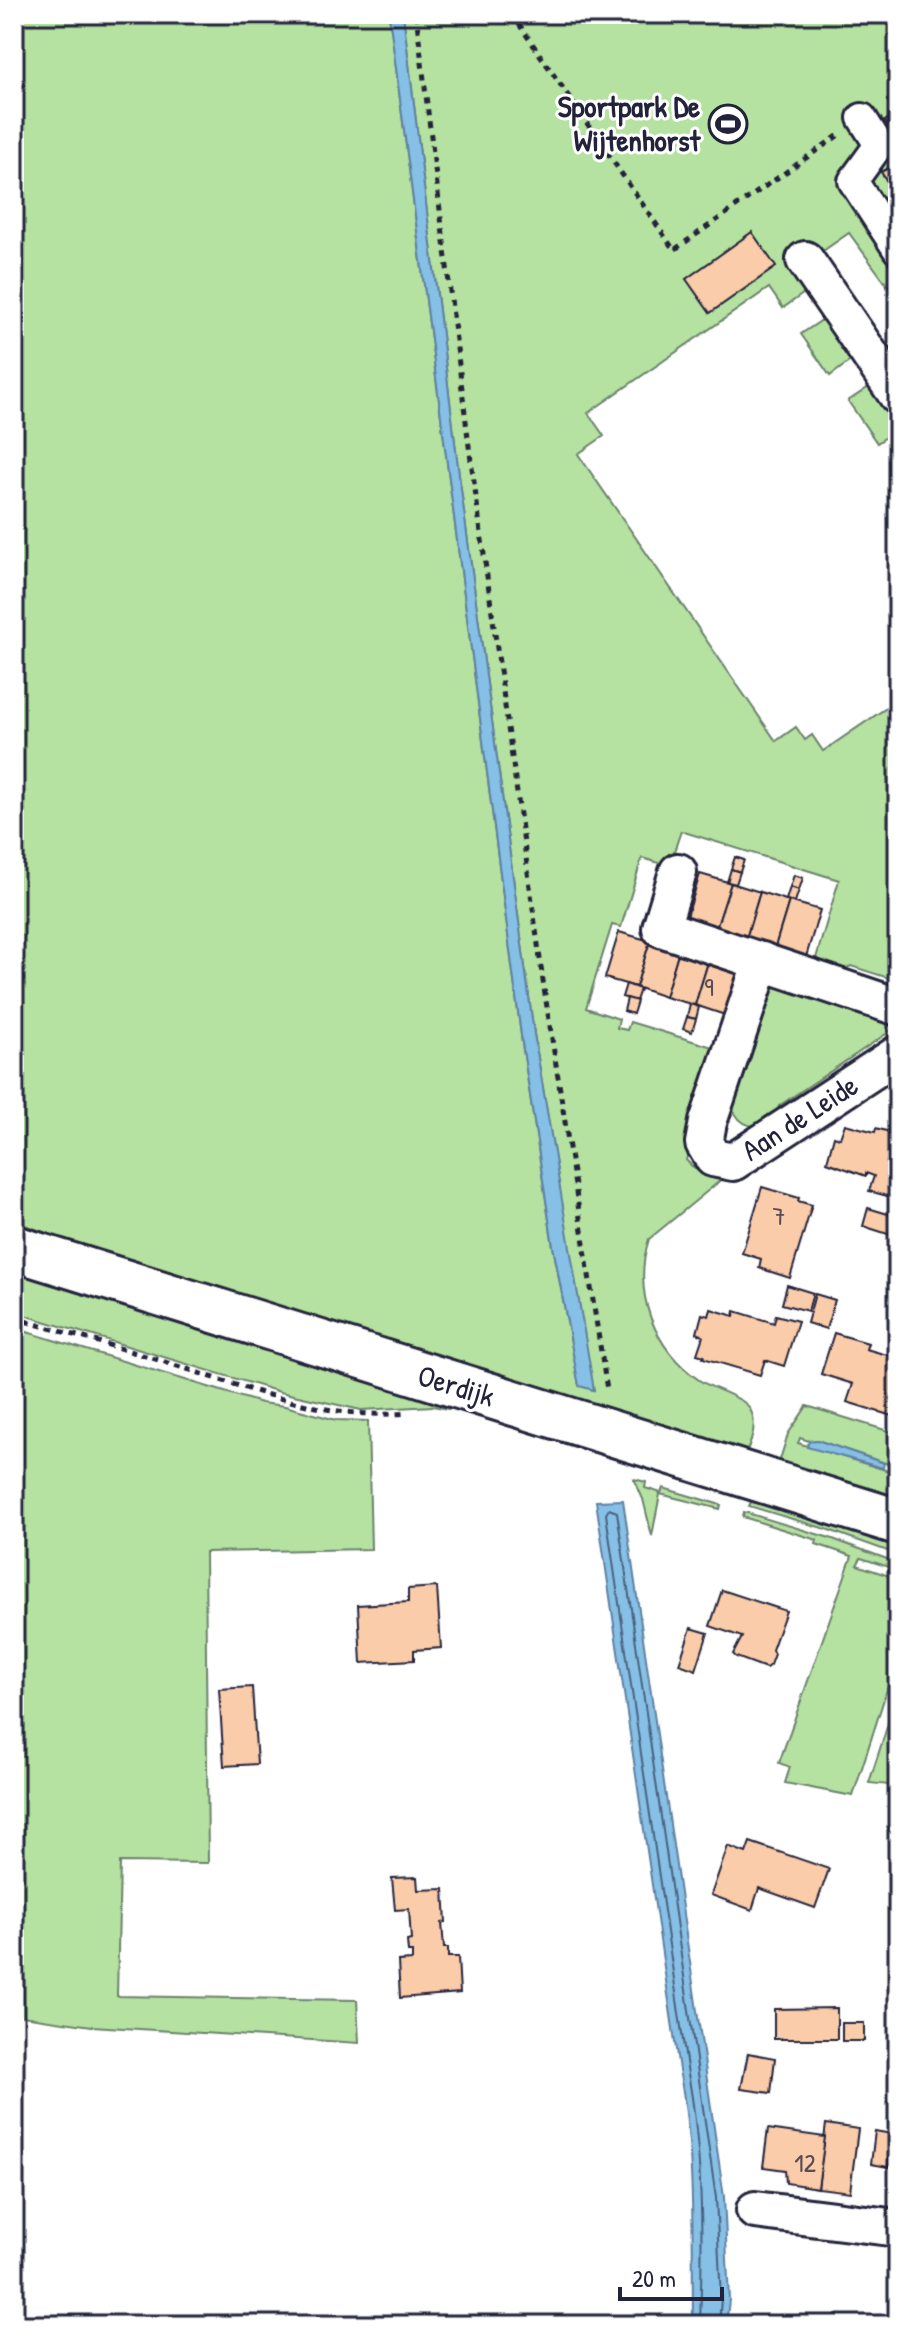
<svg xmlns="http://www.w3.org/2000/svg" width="912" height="2339" font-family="'Patrick Hand',sans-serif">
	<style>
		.green { fill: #b5e2a0; stroke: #6c826e; stroke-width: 2; fill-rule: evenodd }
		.water { fill: #87c0e6; stroke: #5f81a2; stroke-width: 2 }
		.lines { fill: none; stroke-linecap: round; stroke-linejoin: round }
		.shore { stroke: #4a617f; stroke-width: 2 }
		.building { fill: #facca9; stroke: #22223b; stroke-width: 2 }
		.pedestrian-casing { stroke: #22223b; stroke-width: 34 }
		.minor-casing { stroke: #22223b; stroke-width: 42 }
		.tertiary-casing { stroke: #22223b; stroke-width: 50 }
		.path { stroke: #22223b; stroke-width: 5; stroke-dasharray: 6 6; stroke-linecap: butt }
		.pedestrian { stroke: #fff; stroke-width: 28 }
		.minor { stroke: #fff; stroke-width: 36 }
		.tertiary { stroke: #fff; stroke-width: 44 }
		.labels { text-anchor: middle; stroke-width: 6; stroke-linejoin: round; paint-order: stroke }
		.number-label { font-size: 26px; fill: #584c56 }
		.poi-label { font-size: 30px; font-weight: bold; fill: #22223b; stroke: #fff; text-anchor: end }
		.street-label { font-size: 30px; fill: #22223b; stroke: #fff }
	</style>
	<rect width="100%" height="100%" fill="#fff"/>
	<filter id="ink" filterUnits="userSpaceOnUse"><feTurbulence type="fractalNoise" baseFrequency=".0125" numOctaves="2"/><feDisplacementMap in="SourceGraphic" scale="16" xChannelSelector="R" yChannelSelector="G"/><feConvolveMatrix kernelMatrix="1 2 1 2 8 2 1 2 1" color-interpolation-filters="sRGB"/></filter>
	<g filter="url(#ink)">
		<!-- green -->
		<g class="green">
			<path d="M14 14H389L522 1043 553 1246 579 1385 593 1390 534 1034 458 467 403 14H898V300L849 233 794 271 807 291 783 308 769 288 588 413 604 436 578 454 776 741 796 727 805 740 812 735 823 751 898 700V981L851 966 838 972 814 965 839 880 681 831 669 866 642 858 621 927 612 925 586 1008 619 1019 617 1028 627 1030 630 1022 719 1049 686 1160C696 1171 706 1178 721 1180L649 1239C632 1293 654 1349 699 1380 712 1389 740 1396 748 1406 760 1422 751 1444 743 1459L270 1316 14 1221Z"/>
			<path d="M825 318 853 359 830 376 801 334Z"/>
			<path d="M872 385 898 424V429L877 443 848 401Z"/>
			<path d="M781 983 898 1021V1026L779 1106 775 1120C756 1130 740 1128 732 1107L766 992Z"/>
			<path d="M14 1265 448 1400V1409L433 1406 361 1410 280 1392 14 1312Z"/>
			<path d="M14 1328 261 1403 285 1406 336 1420 368 1421 371 1549 205 1552 208 1863 120 1862 117 1996 357 2000 359 2043 92 2026 14 2015Z"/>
			<path d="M807 1406 898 1434V1490L896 1498 881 1506 778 1466 788 1434ZM800 1438 809 1441 817 1440 894 1466 892 1472 798 1443Z"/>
			<path d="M634 1479 646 1482 645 1488 661 1493 663 1488 721 1505 720 1509 660 1494 652 1536 643 1499Z"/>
			<path d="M753 1498 898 1537 893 1553 826 1529 749 1506Z"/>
			<path d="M744 1512 830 1538 898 1563V1570L861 1558 857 1565 898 1579V1655L853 1796 785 1783 790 1767 779 1763 852 1556 816 1544 817 1540 743 1517Z"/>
			<path d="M898 1693V1786L869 1783Z"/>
		</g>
		<!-- water -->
		<g class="water">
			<path d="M389 14H403L458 467 534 1034 594 1390 579 1386 553 1246 522 1043Z"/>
			<path d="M817 1440 884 1463 883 1468 807 1447 809 1441Z"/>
			<path d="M623 1500 724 2197 729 2300 726 2325H693C692 2240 696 2153 679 2070L596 1501Z"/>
		</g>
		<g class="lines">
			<!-- shore -->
			<path class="shore" d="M700 2325C703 2240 703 2151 687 2068L606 1514 609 1509 617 1512 716 2198 721 2299 719 2325"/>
		</g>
		<!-- building -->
		<g class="building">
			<path d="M898 112V140L885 121Z"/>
			<path d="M898 163V198L881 172Z"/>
			<path d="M752 232 776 267 710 313 686 279Z"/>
			<path d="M735 857 744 860 740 872 731 869Z"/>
			<path d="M731 869 740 872 736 884 727 882Z"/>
			<path d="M700 874 731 883 716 929 686 920Z"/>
			<path d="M794 875 803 878 799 890 790 887Z"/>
			<path d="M731 883 760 892 746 939 716 929Z"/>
			<path d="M790 887 799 890 795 902 786 900Z"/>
			<path d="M760 892 789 901 775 947 746 939Z"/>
			<path d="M789 901 820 910 806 957 775 947Z"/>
			<path d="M619 932 650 941 636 987 605 978Z"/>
			<path d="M650 941 679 950 665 997 636 987Z"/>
			<path d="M679 950 709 959 695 1005 665 997Z"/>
			<path d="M709 959 740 968 725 1015 695 1005Z"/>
			<path d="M626 984 640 989 636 1001 622 997Z"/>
			<path d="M627 998 637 1001 633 1014 624 1011Z"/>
			<path d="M690 1004 699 1007 696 1019 687 1017Z"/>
			<path d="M687 1017 696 1019 692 1032 683 1029Z"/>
			<path d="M845 1124 875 1132 876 1128 893 1133 892 1138H894L887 1163 898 1167V1199L869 1191 874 1176 866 1173V1176L827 1162 834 1136 840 1138Z"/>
			<path d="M762 1187 799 1198 798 1201 812 1205 790 1278 759 1268 761 1259 742 1253Z"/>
			<path d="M868 1208 898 1217 894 1236 863 1226Z"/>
			<path d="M787 1285 813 1293 808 1311 782 1304Z"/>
			<path d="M815 1294 835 1300 826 1329 807 1323Z"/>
			<path d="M711 1309 734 1316 735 1311 774 1323 776 1315 798 1321 784 1366 765 1360 760 1375 703 1358 704 1356 697 1354 703 1336 697 1333 702 1314 709 1316Z"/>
			<path d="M834 1333 868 1343 866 1349 898 1358V1395L892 1416 847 1402 853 1384 821 1374Z"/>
			<path d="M437 1587 441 1648 414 1650V1660L361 1663 358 1605 408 1602V1589Z"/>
			<path d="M722 1590 786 1611 772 1650 774 1654 770 1665 766 1668 736 1657 733 1654 742 1637 710 1626Z"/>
			<path d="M691 1628 708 1633 696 1670 679 1664Z"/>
			<path d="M252 1687 257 1764 224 1766 219 1689Z"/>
			<path d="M750 1842 829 1869 815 1908 759 1888 752 1910 711 1895 728 1846 746 1853Z"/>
			<path d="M417 1877 418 1890 444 1889 446 1922 442 1923 444 1948H448V1957H458L460 1993 400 1998 398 1961 412 1960V1952H408L407 1941 411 1940 409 1909 395 1910 392 1878Z"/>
			<path d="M837 2008V2039H774V2009Z"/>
			<rect x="842" y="2023" width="22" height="18"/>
			<path d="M748 2053 775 2058 771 2093 741 2089Z"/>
			<path d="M826 2124 858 2129 850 2192 818 2188Z"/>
			<path d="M894 2128 898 2129V2168L888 2167Z"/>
			<path d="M768 2129 825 2137 818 2188 786 2183 785 2170 763 2167Z"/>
			<path d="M875 2131 892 2134 888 2167 871 2164Z"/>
		</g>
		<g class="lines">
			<defs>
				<path id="pedestrian" d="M862 118 879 145 853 181 898 250"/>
				<g id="minor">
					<path d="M805 260 898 396"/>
					<path d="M678 872 661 928 898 1007"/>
					<path d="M762 961 708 1122 704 1143 713 1158 733 1162 898 1054"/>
					<path d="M755 2210 898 2228"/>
				</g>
				<path id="tertiary" d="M14 1248 898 1522"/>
			</defs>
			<!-- pedestrian casing -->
			<use href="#pedestrian" class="pedestrian-casing"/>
			<!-- minor casing -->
			<use href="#minor" class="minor-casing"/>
			<!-- tertiary casing -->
			<use href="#tertiary" class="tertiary-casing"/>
			<!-- path -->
			<g class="path">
				<path d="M416 14 469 446 544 988 607 1390"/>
				<path d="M512 14 674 250 839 135"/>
				<path d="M887 102 898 95"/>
				<path d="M14 1318C67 1333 121 1348 174 1365 249 1388 327 1421 407 1413"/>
			</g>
			<!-- pedestrian -->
			<use href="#pedestrian" class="pedestrian"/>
			<!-- minor -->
			<use href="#minor" class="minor"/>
			<!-- tertiary -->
			<use href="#tertiary" class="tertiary"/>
		</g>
	</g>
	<!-- icons -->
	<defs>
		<symbol id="stadium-ring" viewBox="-11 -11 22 22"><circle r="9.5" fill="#fff" stroke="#22223b" stroke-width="1.5"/><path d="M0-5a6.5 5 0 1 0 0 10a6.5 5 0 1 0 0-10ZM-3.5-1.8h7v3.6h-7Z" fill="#22223b"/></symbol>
	</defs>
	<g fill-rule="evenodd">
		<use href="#stadium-ring" x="706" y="102" width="44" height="44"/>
	</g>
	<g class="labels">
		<!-- number labels -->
		<g class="number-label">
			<text x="709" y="996">9</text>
			<text x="779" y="1225">7</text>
			<text x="805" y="2172">12</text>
		</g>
		<!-- poi labels -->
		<g class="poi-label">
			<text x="700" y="117">Sportpark De<tspan x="700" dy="34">Wijtenhorst</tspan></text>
		</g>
		<!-- street labels -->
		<g class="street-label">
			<text transform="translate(800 1118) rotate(-33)" y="10">Aan de Leide</text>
			<text transform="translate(456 1386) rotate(17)" y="10">Oerdijk</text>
		</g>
	</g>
	<!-- margin -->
	<rect width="912" height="2339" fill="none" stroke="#fff" stroke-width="48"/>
	<rect x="24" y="24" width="864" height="2291" fill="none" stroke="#22223b" stroke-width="3" filter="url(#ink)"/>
	<!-- scale -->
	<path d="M620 2287v12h102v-12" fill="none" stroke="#22223b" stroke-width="4"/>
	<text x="632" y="2287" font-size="24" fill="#22223b" stroke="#ffffff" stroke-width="6" paint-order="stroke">20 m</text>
</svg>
